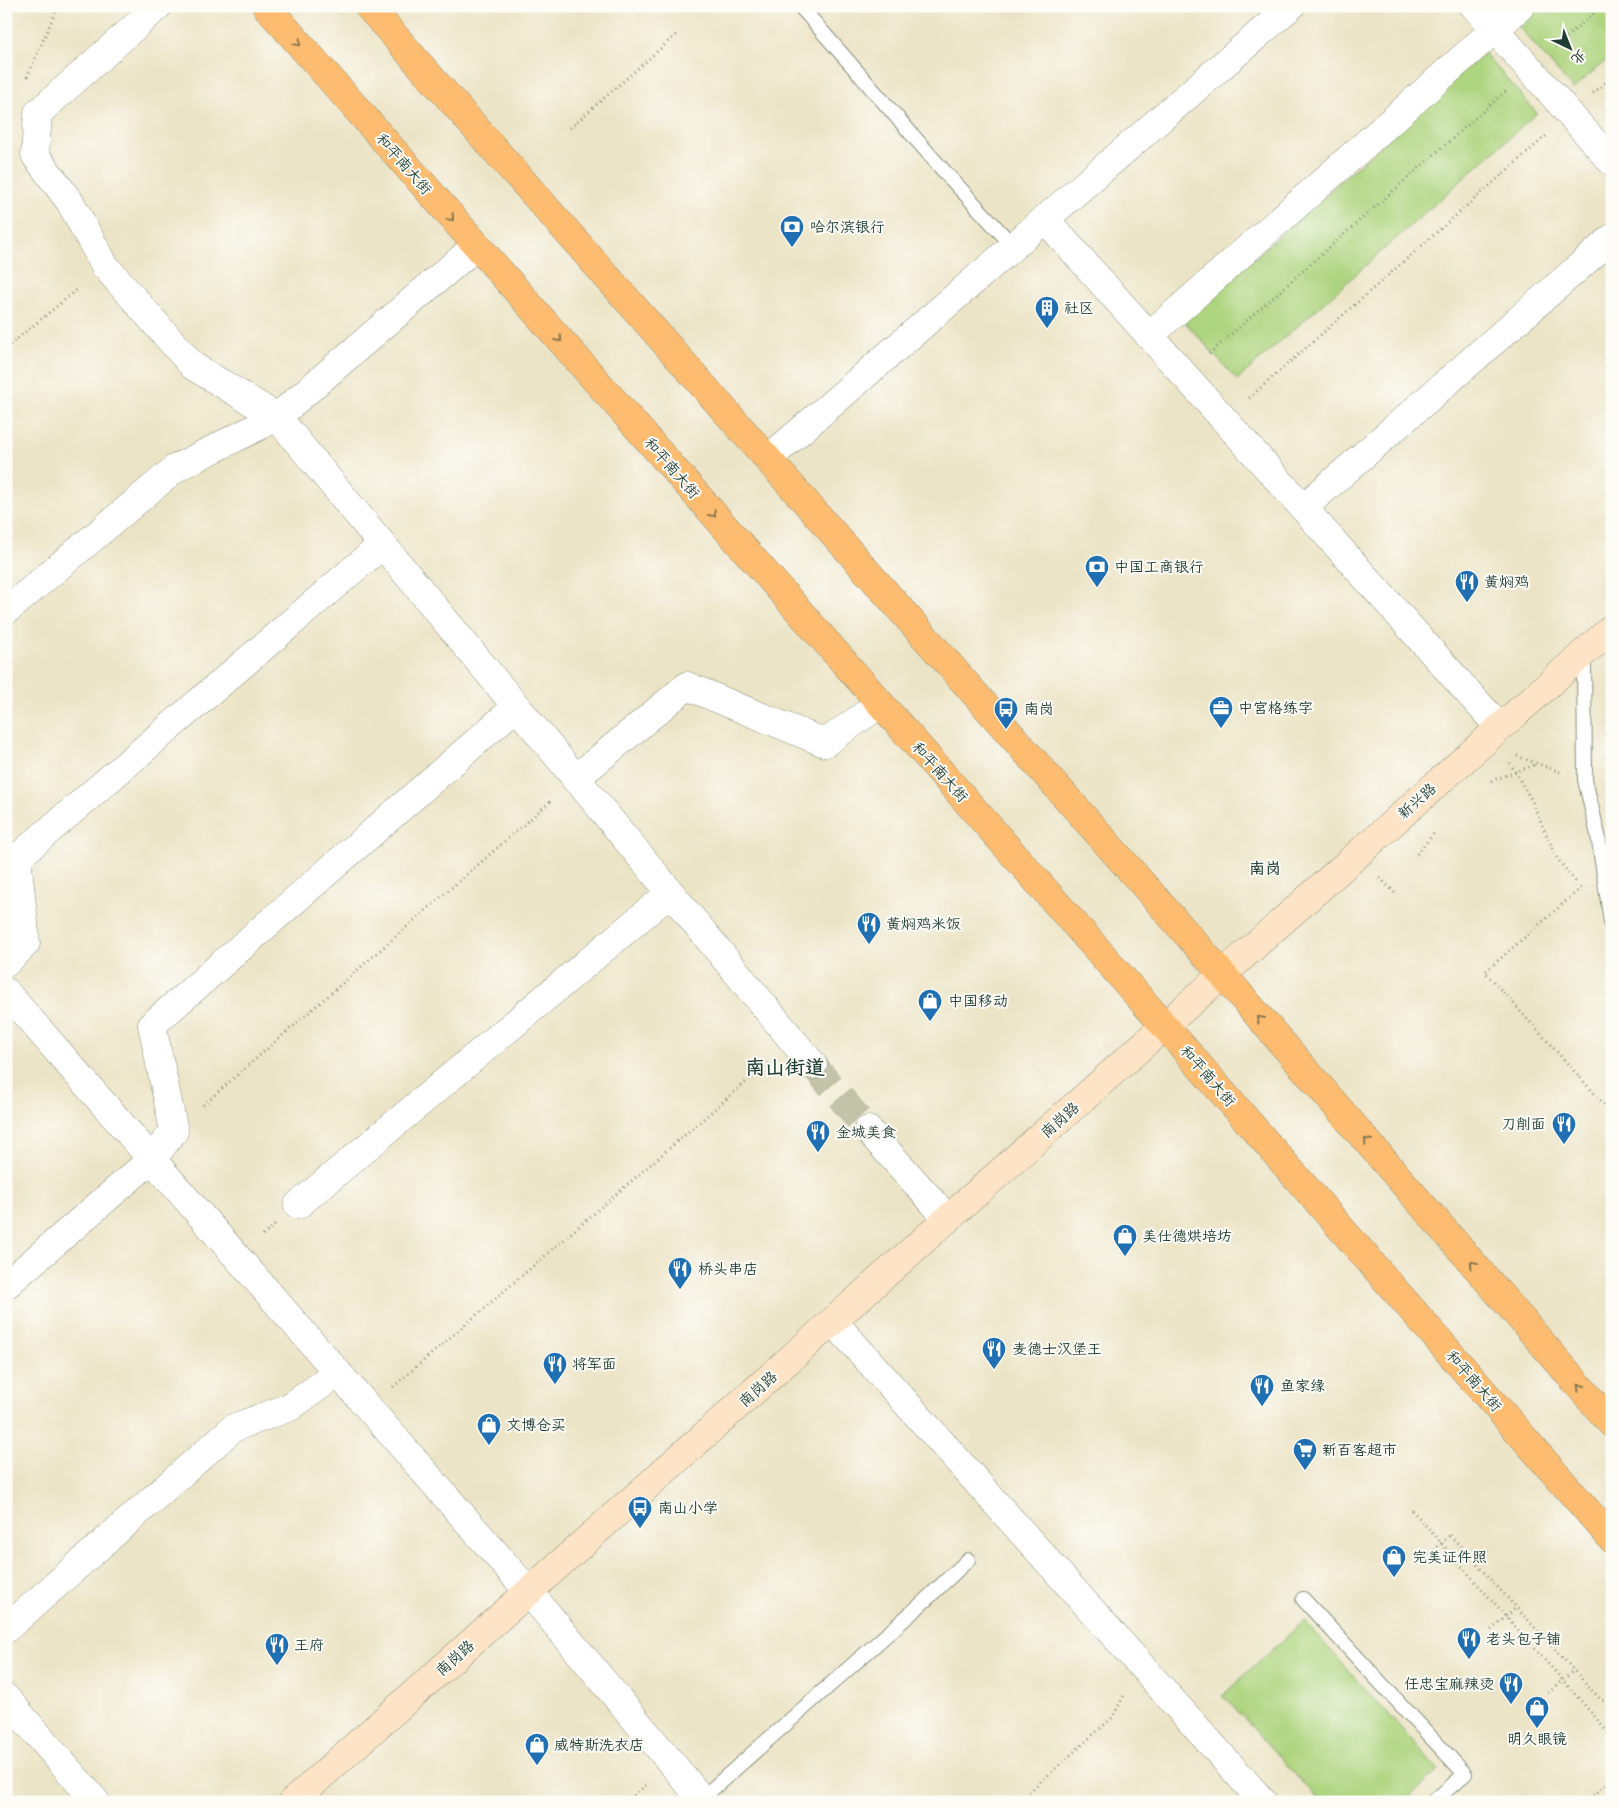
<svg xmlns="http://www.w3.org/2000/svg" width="1618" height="1808" font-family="Dekko,'LXGW WenKai TC',sans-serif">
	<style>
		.green { fill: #add47e; stroke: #668859 }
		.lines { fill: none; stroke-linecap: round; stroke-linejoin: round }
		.street-tunnel { stroke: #c3c3a9; stroke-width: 28; stroke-dasharray: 28 14; stroke-linecap: butt }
		.lane-casing { stroke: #86907d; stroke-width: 16 }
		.street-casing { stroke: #86907d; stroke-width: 29 }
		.secondary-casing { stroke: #86907d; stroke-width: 29 }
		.primary-casing { stroke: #86907d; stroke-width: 29 }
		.path { stroke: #86907d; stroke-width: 3; stroke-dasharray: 1 4; stroke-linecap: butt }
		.lane { stroke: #fff; stroke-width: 14 }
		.street { stroke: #fff; stroke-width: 28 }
		.secondary { stroke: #fee4c6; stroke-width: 28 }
		.primary { stroke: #fdbc70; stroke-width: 28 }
		.path-bridge { stroke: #86907d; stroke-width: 3; stroke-dasharray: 1 4; stroke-linecap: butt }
		.oneway { stroke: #83764f }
		.labels { text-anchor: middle; stroke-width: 4; stroke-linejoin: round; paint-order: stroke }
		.street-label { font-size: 15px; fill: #1f3d34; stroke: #fdfcf7 }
		.poi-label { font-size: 15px; fill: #1f3d34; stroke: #fdfcf7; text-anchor: start }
		.neighbourhood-label { font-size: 16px; font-weight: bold; fill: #1f3d34; stroke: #fdfcf7 }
		.district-label { font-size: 20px; font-weight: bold; fill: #1f3d34; stroke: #fdfcf7 }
	</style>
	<rect width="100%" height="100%" fill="#fdfcf7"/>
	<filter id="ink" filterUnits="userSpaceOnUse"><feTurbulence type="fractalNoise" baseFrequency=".02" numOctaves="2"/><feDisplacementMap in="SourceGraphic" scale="10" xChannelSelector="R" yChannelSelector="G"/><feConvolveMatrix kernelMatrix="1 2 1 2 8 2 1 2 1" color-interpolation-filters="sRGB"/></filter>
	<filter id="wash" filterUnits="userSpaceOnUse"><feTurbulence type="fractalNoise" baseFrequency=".0096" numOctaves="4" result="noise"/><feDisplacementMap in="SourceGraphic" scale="20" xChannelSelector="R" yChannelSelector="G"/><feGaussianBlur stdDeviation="1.12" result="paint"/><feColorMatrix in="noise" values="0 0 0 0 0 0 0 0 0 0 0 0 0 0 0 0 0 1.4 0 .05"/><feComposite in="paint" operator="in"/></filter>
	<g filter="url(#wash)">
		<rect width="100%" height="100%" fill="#ece4c6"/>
		<!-- green -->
		<g class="green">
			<path d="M1543 6H1612V55L1573 89 1519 27Z"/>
			<path d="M1484 53 1537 113 1237 380 1184 321Z"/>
			<path d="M1304 1621 1439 1770 1404 1802H1320L1223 1695Z"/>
		</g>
	</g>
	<g filter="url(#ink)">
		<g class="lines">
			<!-- street-tunnel -->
			<path class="street-tunnel" d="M813 1065 868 1130"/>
			<defs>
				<g id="lane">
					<path d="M800 6 942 169 1014 247"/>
					<path d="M1584 654 1585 780 1598 835 1612 928"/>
					<path d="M1303 1599 1465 1774 1433 1802"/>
					<path d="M701 1799 918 1607 968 1560"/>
				</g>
				<g id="street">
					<path d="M158 6 38 113 35 155 70 202 105 266 193 366 277 417 813 1065"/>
					<path d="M1474 6 1612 162"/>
					<path d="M1045 219 1500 728"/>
					<path d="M1149 336 1521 6"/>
					<path d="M768 459 1291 6"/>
					<path d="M1303 508 1612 238"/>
					<path d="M6 611 176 468 277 417 476 246"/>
					<path d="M575 779 687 686 825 743 880 704"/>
					<path d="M6 963 26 943 17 858 382 545"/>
					<path d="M6 992 529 1592 704 1802"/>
					<path d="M868 1130 948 1219"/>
					<path d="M298 1205 670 893"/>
					<path d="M6 1285 152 1159 174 1131 152 1025 516 707"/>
					<path d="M833 1321 1263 1802"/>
					<path d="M6 1629 233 1428 290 1407 338 1373"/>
					<path d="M6 1698 96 1802"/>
				</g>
				<path id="secondary" d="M292 1802 1612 628"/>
				<g id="primary">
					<path d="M266 6 1154 1014 1612 1539"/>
					<path d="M368 6 1223 975 1612 1424"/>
				</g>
			</defs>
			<!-- lane casing -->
			<use href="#lane" class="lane-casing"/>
			<!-- street casing -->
			<use href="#street" class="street-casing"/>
			<!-- secondary casing -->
			<use href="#secondary" class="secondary-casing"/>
			<!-- primary casing -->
			<use href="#primary" class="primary-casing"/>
			<!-- path -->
			<g class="path">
				<path d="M1555 47 1602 6"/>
				<path d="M27 77 58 6"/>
				<path d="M1593 93 1612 77"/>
				<path d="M570 128 677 34"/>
				<path d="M6 348 79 288"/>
				<path d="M1209 354 1506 91"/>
				<path d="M1249 398 1546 136"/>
				<path d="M1517 756 1560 772"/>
				<path d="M1510 763 1532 801 1556 857 1577 884"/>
				<path d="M1491 781 1537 764"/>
				<path d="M1417 854 1435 832"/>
				<path d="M1380 878 1397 895"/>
				<path d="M1581 888 1485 972 1612 1113"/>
				<path d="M203 1105 552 800"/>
				<path d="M263 1236 275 1225"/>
				<path d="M393 1387 768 1063"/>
				<path d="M1412 1510 1612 1736"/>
				<path d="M1450 1535 1601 1700 1612 1702"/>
				<path d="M626 1802 646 1785"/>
				<path d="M1018 1802 1113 1717 1124 1695"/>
				<path d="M1586 1802 1612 1779"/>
			</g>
			<!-- lane -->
			<use href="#lane" class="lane"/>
			<!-- street -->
			<use href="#street" class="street"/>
			<!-- secondary -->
			<use href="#secondary" class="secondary"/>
			<!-- primary -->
			<use href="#primary" class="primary"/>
			<!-- path-bridge -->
			<g class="path-bridge">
				<path d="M1426 1557 1450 1535"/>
				<path d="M1491 1630 1517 1607"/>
				<path d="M1548 1693 1574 1670"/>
			</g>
		</g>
		<!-- one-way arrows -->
		<defs><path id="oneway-chevron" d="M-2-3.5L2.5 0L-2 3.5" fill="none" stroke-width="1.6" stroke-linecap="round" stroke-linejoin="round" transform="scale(1.25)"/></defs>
		<g class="oneway">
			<use href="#oneway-chevron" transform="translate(298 43) rotate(49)"/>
			<use href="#oneway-chevron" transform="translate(451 218) rotate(49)"/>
			<use href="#oneway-chevron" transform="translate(559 339) rotate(49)"/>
			<use href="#oneway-chevron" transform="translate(713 514) rotate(49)"/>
			<use href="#oneway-chevron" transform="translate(1260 1019) rotate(-131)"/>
			<use href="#oneway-chevron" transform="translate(1367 1141) rotate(-131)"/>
			<use href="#oneway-chevron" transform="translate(1473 1264) rotate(-131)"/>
			<use href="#oneway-chevron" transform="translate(1580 1387) rotate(-131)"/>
		</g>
	</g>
	<!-- icons -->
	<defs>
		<symbol id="bank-pin" viewBox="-11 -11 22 30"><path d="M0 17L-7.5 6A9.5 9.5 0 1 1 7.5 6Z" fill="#1f6fb2" stroke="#fdfcf7"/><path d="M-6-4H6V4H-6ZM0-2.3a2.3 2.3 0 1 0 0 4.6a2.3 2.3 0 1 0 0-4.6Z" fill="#fff"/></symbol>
		<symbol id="building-pin" viewBox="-11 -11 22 30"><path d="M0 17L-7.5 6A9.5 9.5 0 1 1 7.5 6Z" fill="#1f6fb2" stroke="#fdfcf7"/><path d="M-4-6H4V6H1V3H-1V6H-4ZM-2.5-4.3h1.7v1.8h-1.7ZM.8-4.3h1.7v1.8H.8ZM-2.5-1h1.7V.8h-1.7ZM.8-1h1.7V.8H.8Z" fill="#fff"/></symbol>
		<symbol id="restaurant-pin" viewBox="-11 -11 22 30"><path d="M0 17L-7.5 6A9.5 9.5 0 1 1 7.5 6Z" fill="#1f6fb2" stroke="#fdfcf7"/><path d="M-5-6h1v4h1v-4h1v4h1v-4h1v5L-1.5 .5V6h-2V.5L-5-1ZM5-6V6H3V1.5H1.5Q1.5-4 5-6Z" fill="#fff"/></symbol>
		<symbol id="office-pin" viewBox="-11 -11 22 30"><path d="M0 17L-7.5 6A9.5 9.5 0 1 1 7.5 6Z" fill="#1f6fb2" stroke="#fdfcf7"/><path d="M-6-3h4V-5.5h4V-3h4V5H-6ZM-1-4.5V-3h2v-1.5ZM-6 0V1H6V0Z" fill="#fff"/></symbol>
		<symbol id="bus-pin" viewBox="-11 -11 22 30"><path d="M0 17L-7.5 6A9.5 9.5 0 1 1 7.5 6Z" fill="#1f6fb2" stroke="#fdfcf7"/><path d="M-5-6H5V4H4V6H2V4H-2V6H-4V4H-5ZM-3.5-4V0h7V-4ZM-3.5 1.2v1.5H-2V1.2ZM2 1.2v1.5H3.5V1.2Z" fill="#fff"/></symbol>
		<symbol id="shop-pin" viewBox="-11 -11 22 30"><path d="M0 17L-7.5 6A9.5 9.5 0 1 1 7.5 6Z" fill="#1f6fb2" stroke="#fdfcf7"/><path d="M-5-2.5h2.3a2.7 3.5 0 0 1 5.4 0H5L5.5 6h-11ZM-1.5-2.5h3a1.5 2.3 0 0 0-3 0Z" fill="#fff"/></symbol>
		<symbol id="supermarket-pin" viewBox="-11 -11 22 30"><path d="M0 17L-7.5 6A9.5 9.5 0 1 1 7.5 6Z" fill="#1f6fb2" stroke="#fdfcf7"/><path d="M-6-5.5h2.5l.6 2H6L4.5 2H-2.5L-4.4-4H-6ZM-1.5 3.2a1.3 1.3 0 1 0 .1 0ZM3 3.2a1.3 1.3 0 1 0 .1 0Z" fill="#fff"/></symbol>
	</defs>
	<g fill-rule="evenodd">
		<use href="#bank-pin" x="778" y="213" width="28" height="38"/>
		<use href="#building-pin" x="1033" y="294" width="28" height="38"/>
		<use href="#bank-pin" x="1083" y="553" width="28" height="38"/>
		<use href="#restaurant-pin" x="1453" y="568" width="28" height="38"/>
		<use href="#office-pin" x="1207" y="694" width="28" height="38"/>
		<use href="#bus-pin" x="992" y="695" width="28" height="38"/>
		<use href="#restaurant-pin" x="855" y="910" width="28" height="38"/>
		<use href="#shop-pin" x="916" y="987" width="28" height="38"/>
		<use href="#restaurant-pin" x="1550" y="1110" width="28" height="38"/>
		<use href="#restaurant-pin" x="804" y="1118" width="28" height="38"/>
		<use href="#shop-pin" x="1111" y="1222" width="28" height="38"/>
		<use href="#restaurant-pin" x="666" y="1255" width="28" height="38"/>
		<use href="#restaurant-pin" x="980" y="1335" width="28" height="38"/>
		<use href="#restaurant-pin" x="541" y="1350" width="28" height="38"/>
		<use href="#restaurant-pin" x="1248" y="1372" width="28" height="38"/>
		<use href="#shop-pin" x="475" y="1411" width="28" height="38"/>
		<use href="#supermarket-pin" x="1291" y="1436" width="28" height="38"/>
		<use href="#bus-pin" x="626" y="1494" width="28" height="38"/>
		<use href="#shop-pin" x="1380" y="1543" width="28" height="38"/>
		<use href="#restaurant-pin" x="1455" y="1625" width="28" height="38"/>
		<use href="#restaurant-pin" x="263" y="1631" width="28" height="38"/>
		<use href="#restaurant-pin" x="1497" y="1670" width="28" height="38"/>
		<use href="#shop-pin" x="1523" y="1694" width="28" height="38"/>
		<use href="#shop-pin" x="523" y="1731" width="28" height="38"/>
	</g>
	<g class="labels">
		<!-- street labels -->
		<g class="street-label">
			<text transform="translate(404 164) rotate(49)" y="5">和平南大街</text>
			<text transform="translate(672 468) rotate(49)" y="5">和平南大街</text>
			<text transform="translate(940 772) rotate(48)" y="5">和平南大街</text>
			<text transform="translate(1417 801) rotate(-42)" y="5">新兴路</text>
			<text transform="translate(1208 1076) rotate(49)" y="5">和平南大街</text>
			<text transform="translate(1060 1120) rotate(-42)" y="5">南岗路</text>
			<text transform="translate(1474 1381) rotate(49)" y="5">和平南大街</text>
			<text transform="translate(758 1389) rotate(-42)" y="5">南岗路</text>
			<text transform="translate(455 1658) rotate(-42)" y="5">南岗路</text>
		</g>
		<!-- poi labels -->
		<g class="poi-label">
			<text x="810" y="232">哈尔滨银行</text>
			<text x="1064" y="313">社区</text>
			<text x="1114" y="572">中国工商银行</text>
			<text x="1484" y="587">黄焖鸡</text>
			<text x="1238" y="713">中宫格练字</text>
			<text x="1024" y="714">南岗</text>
			<text x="886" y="929">黄焖鸡米饭</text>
			<text x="948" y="1006">中国移动</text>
			<text x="1546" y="1129" text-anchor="end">刀削面</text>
			<text x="836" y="1137">金城美食</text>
			<text x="1142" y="1241">美仕德烘培坊</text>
			<text x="698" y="1274">桥头串店</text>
			<text x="1012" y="1354">麦德士汉堡王</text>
			<text x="572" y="1369">将军面</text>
			<text x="1280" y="1391">鱼家缘</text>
			<text x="506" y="1430">文博仓买</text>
			<text x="1322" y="1455">新百客超市</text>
			<text x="658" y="1513">南山小学</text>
			<text x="1412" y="1562">完美证件照</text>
			<text x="1486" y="1644">老头包子铺</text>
			<text x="294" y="1650">王府</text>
			<text x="1494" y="1689" text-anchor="end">任忠宝麻辣烫</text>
			<text x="1537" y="1744" text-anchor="middle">明久眼镜</text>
			<text x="554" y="1750">威特斯洗衣店</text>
		</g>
		<!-- neighbourhood labels -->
		<g class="neighbourhood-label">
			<text x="1265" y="874">南岗</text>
		</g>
		<!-- district labels -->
		<g class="district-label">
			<text x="785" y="1074">南山街道</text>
		</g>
	</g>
	<!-- margin -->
	<rect width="1618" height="1808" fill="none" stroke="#fdfcf7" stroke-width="25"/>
	<!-- north arrow -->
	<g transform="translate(1570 48) rotate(137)" stroke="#fdfcf7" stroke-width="4" paint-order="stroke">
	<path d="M0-4L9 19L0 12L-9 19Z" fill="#1f3d34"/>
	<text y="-8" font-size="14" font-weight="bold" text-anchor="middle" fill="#1f3d34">北</text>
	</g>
</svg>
